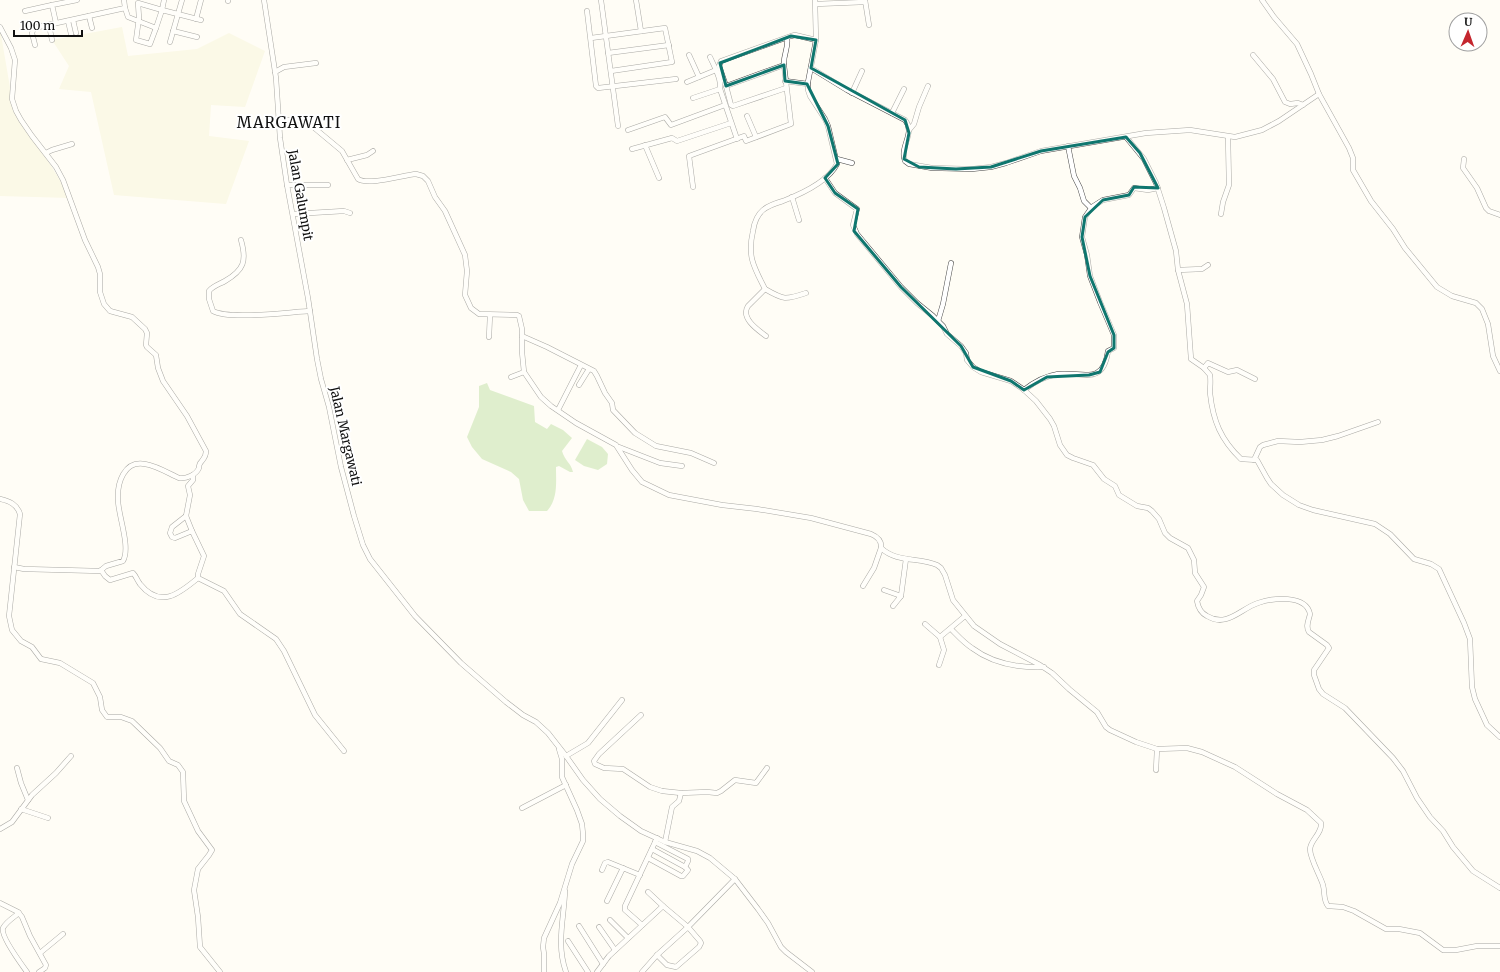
<svg xmlns="http://www.w3.org/2000/svg" width="1500" height="972" font-family="Merriweather,serif">
	<style>
		.farmland { fill: #f6f3d4 }
		.forest { fill: #b9dc9c }
		.lines { fill: none; stroke-linecap: round; stroke-linejoin: round }
		.minor-casing { stroke: #444; stroke-width: 5.5 }
		.minor { stroke: #fff; stroke-width: 4.5 }
		.marked { fill: none; stroke: #0f766e; stroke-width: 3; stroke-linejoin: round }
		.labels { text-anchor: middle; stroke-width: 4; stroke-linejoin: round; paint-order: stroke }
		.street-label { font-size: 13px; fill: #111; stroke: #fff }
		.quarter-label { font-size: 15px; letter-spacing: 1px; fill: #111; stroke: #fff }
	</style>
	<rect width="100%" height="100%" fill="#fffdf5"/>
	<!-- farmland -->
	<g class="farmland">
		<path d="M122 27 128 56 197 49 229 33 265 51 245 107 211 105 209 136 249 141 226 204 114 195 91 92 59 89 69 66 52 40Z"/>
		<path d="M0 29 13 105 71 198 0 196Z"/>
	</g>
	<!-- forest -->
	<g class="forest">
		<path d="M487 383 490 390 534 406 535 422 547 429 551 424 563 430 572 438 562 451C565 461 571 463 573 472H570L559 466 556 467C556 483 558 499 547 511H529L523 500 519 479 511 472 482 459 472 447 467 437 479 407V386Z"/>
		<path d="M587 439 602 447 608 454 607 464 598 470 584 466 575 460Z"/>
	</g>
	<g class="lines">
		<defs>
			<g id="minor">
				<path d="M228 0V1"/>
				<path d="M264 0 276 78 280 138 287 185 308 298 317 359 321 379 329 407 341 467 354 516 363 545 370 559 415 616 461 663 506 702 523 715 536 722 548 733 566 756 583 780 600 799 620 816 641 831 665 842 697 851 710 858 735 879 758 909 768 923 781 947 786 952 812 972"/>
				<path d="M601 0 618 126"/>
				<path d="M636 0 641 31"/>
				<path d="M865 0 869 25"/>
				<path d="M1262 0 1274 17 1297 44 1311 74 1319 94 1349 148 1353 158V170L1371 201 1393 229 1405 248 1437 287 1452 296 1476 303 1482 309 1488 324 1493 356 1500 371"/>
				<path d="M816 4 865 2"/>
				<path d="M125 8 128 17 156 28 162 10 201 20"/>
				<path d="M25 11 52 5"/>
				<path d="M587 11 596 86 598 88 676 79"/>
				<path d="M89 16 92 28"/>
				<path d="M196 19 201 0"/>
				<path d="M73 20 76 33"/>
				<path d="M68 21 71 34"/>
				<path d="M56 23 52 5 77 0"/>
				<path d="M49 25 52 40"/>
				<path d="M0 27 11 48 15 60 12 99 16 111 21 120 32 136 56 167 63 180 85 240 98 267 100 274V292L104 304 110 311 132 317 145 329 147 333 146 345 147 347 156 355 158 368 163 381 187 416 206 451C206 457 204 458 201 462 199 464 199 466 199 468 196 475 186 479 179 478 168 473 157 466 145 464 124 460 117 483 118 500 118 515 131 547 123 561L106 566 100 571 24 569 14 567"/>
				<path d="M156 28 150 44 136 40 139 18 138 3 162 10 164 0"/>
				<path d="M173 31 197 37"/>
				<path d="M591 38 665 28 672 62 611 71"/>
				<path d="M170 42 182 0"/>
				<path d="M35 45 32 33 34 28 125 8 124 0"/>
				<path d="M608 53 669 45"/>
				<path d="M689 55 699 77"/>
				<path d="M1253 55 1273 79 1285 102 1290 104 1298 103 1303 105"/>
				<path d="M710 57C714 66 722 79 720 89L737 139"/>
				<path d="M784 65 726 86 719 66 721 61 791 36 795 35 816 40"/>
				<path d="M811 68 847 90 905 120C916 133 899 147 905 161L909 164 932 168 972 169 991 167 1006 163 1041 151 1146 133 1190 130 1235 137 1262 130 1279 121 1319 94"/>
				<path d="M275 72 284 67 316 63"/>
				<path d="M785 81 808 84"/>
				<path d="M687 82 716 70"/>
				<path d="M726 86 731 105 733 106 786 88"/>
				<path d="M852 93 862 71"/>
				<path d="M693 98 720 89"/>
				<path d="M892 113 904 89"/>
				<path d="M747 116 756 137"/>
				<path d="M279 120H298L312 126 342 151 358 179C368 186 403 175 416 174L423 176 428 181 435 197 445 211 465 255 467 271 465 295 471 308 479 314 517 315 519 316 522 329V352L524 372 541 397 551 406 576 423 616 445 632 470 642 482 669 495 722 505 757 509 811 518 871 534C878 537 882 541 881 548 897 563 919 557 937 565L941 568 945 575 953 600 974 626 1000 644 1040 665 1052 673 1069 689 1097 712 1106 727 1110 730 1136 742 1157 749 1187 748 1202 752 1235 767 1277 794 1307 810 1321 823C1322 834 1311 839 1310 849 1310 859 1320 875 1323 885 1325 892 1323 900 1328 906L1343 907 1354 911 1386 929H1399L1420 933 1443 950H1456L1477 946H1500"/>
				<path d="M628 130 665 117 671 125 725 105"/>
				<path d="M909 130 914 124 919 107 928 86"/>
				<path d="M1126 137 1144 159 1156 183 1164 208 1176 251 1178 270 1187 304 1191 359 1204 368 1210 375C1211 381 1210 387 1210 393 1213 421 1221 440 1241 459L1257 460 1267 478 1271 484 1283 495 1299 505 1313 510 1375 524 1390 534 1414 559 1431 564 1439 569 1464 623 1470 639 1472 687 1475 699 1487 725 1500 737"/>
				<path d="M645 145 659 178"/>
				<path d="M1068 146 1074 176 1080 188 1084 201 1091 208"/>
				<path d="M632 149 672 138 677 141 731 123"/>
				<path d="M46 153 52 150 72 144"/>
				<path d="M837 159 852 163"/>
				<path d="M1464 159 1463 168 1477 188 1486 208 1489 211 1500 215"/>
				<path d="M347 160 367 155 373 151"/>
				<path d="M825 178 835 193 857 209 853 225 857 234 901 287 917 303 933 316 943 326 947 334 961 346 966 353 967 360 973 367 981 372 1011 381 1023 389 1036 401 1050 419 1054 426 1060 445 1067 455 1073 458 1093 465 1104 479 1115 486 1119 495 1137 506 1148 508 1152 511 1159 519 1165 533 1170 538 1188 548 1194 560 1195 573 1204 587 1201 595 1197 601C1198 607 1201 613 1207 616 1227 628 1240 609 1258 603 1272 598 1306 594 1310 614 1309 620 1305 626 1309 632L1327 645 1329 648 1314 670V675L1319 689 1323 694 1345 708 1393 758 1403 771 1417 798 1430 817 1443 831 1453 847 1473 871 1500 888"/>
				<path d="M287 185H328"/>
				<path d="M693 187 689 156 744 136 746 141 791 124 784 65C783 55 789 47 787 38"/>
				<path d="M792 197 799 220"/>
				<path d="M293 214 344 211 350 213"/>
				<path d="M1221 214 1223 202 1229 185 1228 137"/>
				<path d="M241 240C247 261 244 270 225 281 220 284 213 286 209 291V299L213 311C229 320 289 312 310 311"/>
				<path d="M1178 270 1202 269 1208 265"/>
				<path d="M765 289C784 300 785 300 806 293"/>
				<path d="M938 321 943 304 951 263"/>
				<path d="M522 336 547 347 594 371 597 376 605 393 612 403 613 410 635 433 656 446 691 453 714 463"/>
				<path d="M766 336C758 330 740 318 748 306L765 289C754 267 747 257 753 231 754 224 757 215 763 210 769 205 776 203 783 201 801 194 828 182 837 164L828 126 825 119 810 96 808 90V82L816 40 815 0"/>
				<path d="M489 337 490 315"/>
				<path d="M1204 368 1208 363 1228 372 1237 370 1255 379"/>
				<path d="M511 377 524 372"/>
				<path d="M579 385 589 369"/>
				<path d="M1024 390C1034 382 1045 376 1058 374 1081 371 1103 387 1108 351L1114 348V335L1100 302 1090 276 1087 255 1082 237 1085 217 1092 207 1103 200 1129 195 1134 188 1148 190 1158 188"/>
				<path d="M558 410 581 365"/>
				<path d="M619 447 660 463 682 466"/>
				<path d="M1254 460 1260 447 1263 445 1278 441 1300 442 1322 440 1338 436 1378 422"/>
				<path d="M193 475V480L188 486 190 495 186 516 172 527 170 533 172 537 175 538 192 531 204 556 198 574V578L224 591 240 614 276 639 284 651 315 715 344 751"/>
				<path d="M0 499C9 501 17 504 20 514L9 616 12 630 21 641 32 647 41 659 60 663 93 683 100 697 102 710 107 717H121L132 721 160 748 169 761 178 765 183 772 184 801 198 831 212 850 209 855 198 869 194 890 198 917 200 947 220 972"/>
				<path d="M186 516 192 531"/>
				<path d="M101 570 105 576 110 580 133 573C136 576 137 580 140 584 160 609 179 594 198 578"/>
				<path d="M863 586 874 568 881 548"/>
				<path d="M884 590 901 596"/>
				<path d="M893 606 901 596 906 559"/>
				<path d="M925 624 940 637 965 616"/>
				<path d="M951 629C957 635 964 643 972 648 992 663 1019 668 1044 667"/>
				<path d="M939 665 944 650 940 637"/>
				<path d="M641 715 599 754 594 761 595 764 604 768 623 769 650 787 662 791 681 793 707 792 717 793 721 791 735 780 756 783 767 768"/>
				<path d="M566 756 588 743 622 700"/>
				<path d="M17 768 21 783 28 800"/>
				<path d="M1156 770 1157 749"/>
				<path d="M522 808 566 785"/>
				<path d="M21 809 48 818"/>
				<path d="M0 829 12 822 32 795 56 773 71 756"/>
				<path d="M655 842 688 859V861L685 867"/>
				<path d="M665 842 672 807 679 801 681 793"/>
				<path d="M648 858 681 876H683L688 870 685 867 652 849"/>
				<path d="M602 870 605 863 608 862 640 875"/>
				<path d="M565 891C564 919 556 944 566 972"/>
				<path d="M648 892 663 906"/>
				<path d="M607 901 623 868"/>
				<path d="M0 903 18 912 22 917 30 936 46 965 45 968 39 972"/>
				<path d="M19 913C14 917 6 922 3 928 0 936 22 965 27 972"/>
				<path d="M610 920 628 938"/>
				<path d="M642 925 625 910V906L657 838"/>
				<path d="M579 926 603 964"/>
				<path d="M599 927 615 950"/>
				<path d="M568 941 588 972"/>
				<path d="M40 953 63 934"/>
				<path d="M544 972V954L543 947 544 938 560 903 572 864 583 841V834L582 824 577 810 562 777V759L559 749"/>
				<path d="M597 972 609 956 663 906 688 927 700 941 701 943 699 947 676 967 667 965 657 955"/>
				<path d="M642 972 657 955 688 927 735 879"/>
			</g>
		</defs>
		<!-- minor casing -->
		<use href="#minor" class="minor-casing"/>
		<!-- minor -->
		<use href="#minor" class="minor"/>
	</g>
	<!-- marked area -->
	<path d="M0 0H1500V972H0ZM791 36 816 40 811 68 905 120 909 133 904 159 919 167 956 169 991 167 1041 151 1126 137 1140 153 1158 188 1134 187 1129 195 1103 200 1085 217 1082 237 1090 276 1114 335V348L1108 352 1100 372 1089 375 1047 377 1024 390 1011 381 973 367 961 346 901 287 854 231 858 209 835 193 825 178 838 164 828 126 807 84 785 81 784 65 726 86 720 63Z" fill="#fffdf5" fill-opacity=".55" fill-rule="evenodd"/>
	<path class="marked" d="M791 36 816 40 811 68 905 120 909 133 904 159 919 167 956 169 991 167 1041 151 1126 137 1140 153 1158 188 1134 187 1129 195 1103 200 1085 217 1082 237 1090 276 1114 335V348L1108 352 1100 372 1089 375 1047 377 1024 390 1011 381 973 367 961 346 901 287 854 231 858 209 835 193 825 178 838 164 828 126 807 84 785 81 784 65 726 86 720 63Z"/>
	<g class="labels">
		<!-- street labels -->
		<g class="street-label">
			<text transform="translate(301 195) rotate(80)" y="5">Jalan Galumpit</text>
			<text transform="translate(346 436) rotate(77)" y="5">Jalan Margawati</text>
		</g>
		<!-- quarter labels -->
		<g class="quarter-label">
			<text x="289" y="128">MARGAWATI</text>
		</g>
	</g>
	<!-- north arrow -->
	<g transform="translate(1468 32) rotate(2)"><circle r="19" fill="#ffffff" stroke="#a0a0a0"/>
	<path d="M0-3L7 15L0 10L-7 15Z" fill="#c4262e"/>
	<text y="-6" font-size="11" font-weight="bold" text-anchor="middle" fill="#111111">U</text>
	</g>
	<!-- scale -->
	<path d="M14 30v6h68v-6" fill="none" stroke="#111111" stroke-width="2"/>
	<text x="20" y="30" font-size="12" fill="#111111" stroke="#ffffff" stroke-width="3" paint-order="stroke">100 m</text>
</svg>
